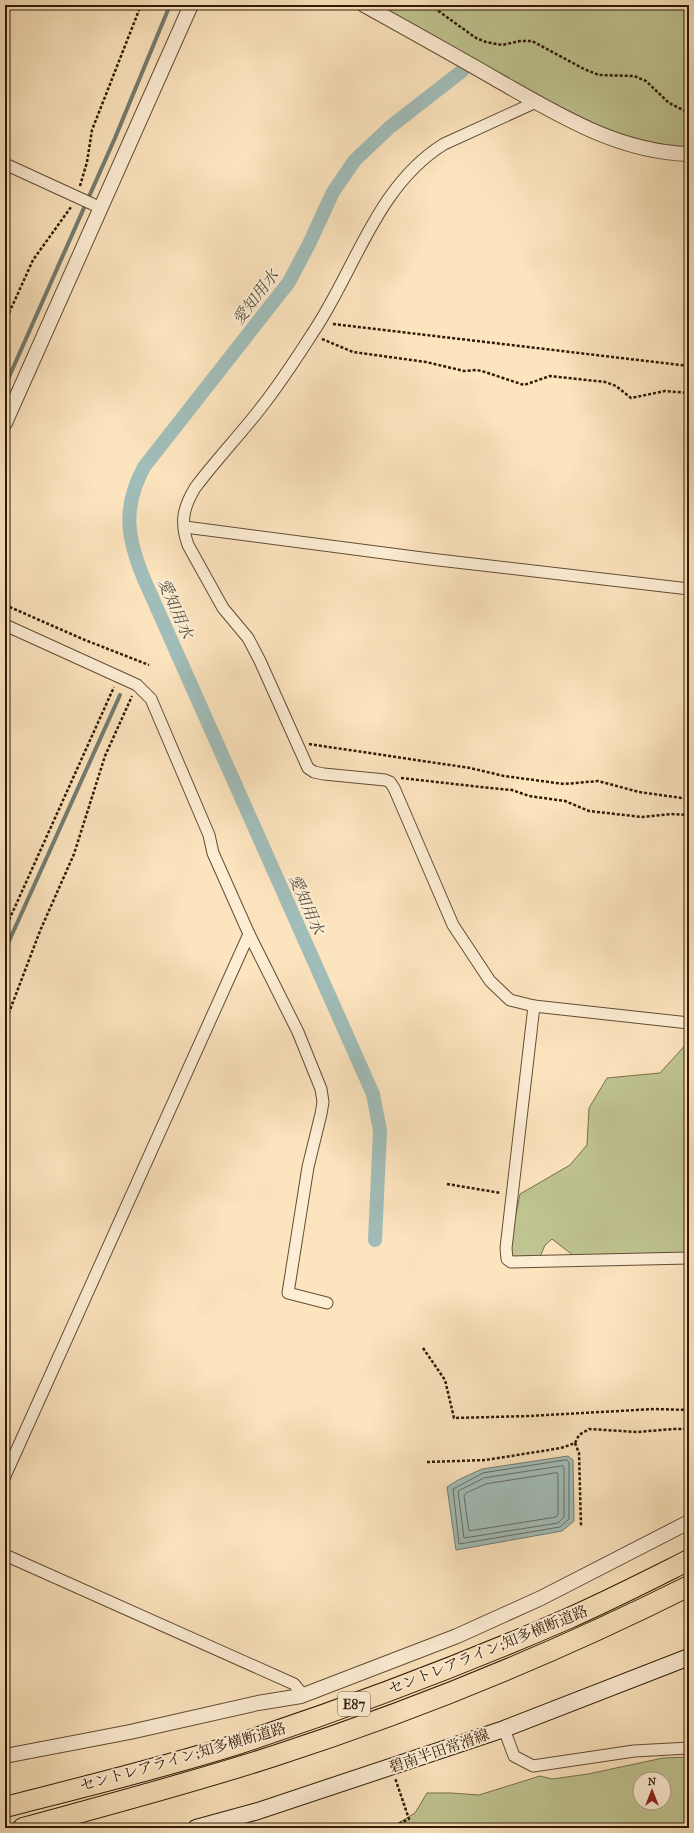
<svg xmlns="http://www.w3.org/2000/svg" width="694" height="1833" font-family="'IM FELL French Canon','Noto Serif JP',serif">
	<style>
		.green { fill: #bfc491; stroke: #77704b; fill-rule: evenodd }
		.water { fill: #a1bdb9; stroke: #737c71 }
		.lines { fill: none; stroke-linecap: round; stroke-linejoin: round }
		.shore { stroke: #686c5f; stroke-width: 1 }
		.stream { stroke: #737c71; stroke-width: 4 }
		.canal { stroke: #a1bdb9; stroke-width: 14 }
		.minor-casing { stroke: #624d33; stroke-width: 13 }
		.tertiary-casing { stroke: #624d33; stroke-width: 16 }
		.secondary-casing { stroke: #2f1b05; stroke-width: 18 }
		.motorway-casing { stroke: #2f1b05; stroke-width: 22 }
		.path { stroke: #2f1b05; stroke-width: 2.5; stroke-dasharray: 3 2; stroke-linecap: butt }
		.minor { stroke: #fdedd5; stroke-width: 11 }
		.tertiary { stroke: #fdedd5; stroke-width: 14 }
		.secondary { stroke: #fdedd5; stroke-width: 16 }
		.motorway { stroke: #fce4be; stroke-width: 20 }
		.labels { text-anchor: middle; stroke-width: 4; stroke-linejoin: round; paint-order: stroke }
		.shield { fill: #fdedd5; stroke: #6d5a43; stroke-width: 1 }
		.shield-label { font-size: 14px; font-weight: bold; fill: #2f1b05 }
		.street-label { font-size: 15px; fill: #2f1b05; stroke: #fdedd5 }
		.water-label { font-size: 16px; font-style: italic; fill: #575444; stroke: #fdedd5 }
	</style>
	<rect width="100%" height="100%" fill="#fce4be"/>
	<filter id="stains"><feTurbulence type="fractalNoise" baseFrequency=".005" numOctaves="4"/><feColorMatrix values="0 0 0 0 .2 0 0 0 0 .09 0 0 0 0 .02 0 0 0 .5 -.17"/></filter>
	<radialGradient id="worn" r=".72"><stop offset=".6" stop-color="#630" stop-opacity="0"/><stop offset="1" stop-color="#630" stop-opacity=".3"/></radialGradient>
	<!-- green -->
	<g class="green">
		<path d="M379 5H689V147C649 146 610 131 573 116Z"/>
		<path d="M689 1041V1254L574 1256 552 1239 545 1245 540 1257 512 1258 511 1239 520 1194 570 1165 587 1145 589 1108 607 1078 660 1073Z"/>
		<path d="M689 1757V1828H390L415 1813 427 1793H451L479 1795 540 1776 552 1779 588 1774 663 1758ZM640 1779H664V1803H640Z"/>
	</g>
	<!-- water -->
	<path class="water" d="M568 1456 573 1460 574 1521 562 1531 456 1550 447 1487 458 1480 482 1469Z"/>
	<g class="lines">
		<!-- shore -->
		<g class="shore">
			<path d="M567 1460 569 1463V1519L560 1527 459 1544 453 1489 483 1473Z"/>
			<path d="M563 1466 564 1468V1517L558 1523 464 1538 458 1491 484 1478Z"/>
			<path d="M557 1473 558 1475V1514L556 1517 469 1531 464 1496 466 1493 486 1484Z"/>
		</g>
		<!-- stream -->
		<g class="stream">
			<path d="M5 386 115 138 170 5"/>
			<path d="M5 950 120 695"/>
		</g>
		<!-- canal -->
		<path class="canal" d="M375 1240 380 1131 373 1094 144 579C127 538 122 508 144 467L289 282 309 244 333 192 355 160 390 127 462 71"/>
		<defs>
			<g id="minor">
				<path d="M536 102 444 144C376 186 355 271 312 334 296 359 279 385 260 409 239 436 215 461 195 488 183 508 180 522 188 545L223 608 248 638 260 661 308 768 314 772 324 774 385 780 390 782 394 788 453 925 490 981 510 1000 534 1006 689 1023"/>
				<path d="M5 164 101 208"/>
				<path d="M185 527 430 559 689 589"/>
				<path d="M5 625 137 685 151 699 209 835 213 853 249 934 298 1032 321 1089 323 1102 321 1114 308 1167 288 1293 327 1303"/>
				<path d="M534 1006 506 1248 507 1259 511 1262 689 1258"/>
				<path d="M5 1476 249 934"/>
				<path d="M5 1555 294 1684 299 1690 301 1696"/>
				<path d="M504 1729 514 1756 533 1766 634 1751 689 1748"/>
			</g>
			<g id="tertiary">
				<path d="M364 5C409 30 454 55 499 81 559 115 618 152 689 154"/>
				<path d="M5 423 191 5"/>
				<path d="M5 1756 130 1732 258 1703 301 1696 457 1636 541 1598 689 1522"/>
			</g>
			<path id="secondary" d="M196 1828 258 1811 504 1729 689 1657"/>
			<g id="motorway">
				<path d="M5 1807C83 1787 162 1768 238 1744 350 1707 459 1666 567 1619 608 1601 649 1580 689 1560"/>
				<path d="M23 1828C107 1805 191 1783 274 1756 416 1710 555 1653 689 1586"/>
			</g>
		</defs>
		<!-- minor casing -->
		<use href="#minor" class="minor-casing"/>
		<!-- tertiary casing -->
		<use href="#tertiary" class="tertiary-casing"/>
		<!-- secondary casing -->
		<use href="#secondary" class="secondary-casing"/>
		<!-- motorway casing -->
		<use href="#motorway" class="motorway-casing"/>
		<!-- path -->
		<g class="path">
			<path d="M430 5 476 38 486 42 502 45 520 41H532L584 69 599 75 634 76 646 81 669 103 689 113"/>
			<path d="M80 186 87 162 92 130 141 5"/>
			<path d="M5 322 33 260 71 207"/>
			<path d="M333 324 689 366"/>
			<path d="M322 339 353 352 426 362 464 371 477 370 485 372 524 385 550 376 605 382 616 386 631 398 665 391 689 393"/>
			<path d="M5 605 85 640 149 665"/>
			<path d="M309 744 470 768 504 776 564 784 598 781 639 792 689 799"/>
			<path d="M401 778 490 788 512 790 529 796 565 801 589 811 642 817 671 814 689 815"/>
			<path d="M5 929 114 687"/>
			<path d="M5 1023 40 931 74 854 105 756 132 696"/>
			<path d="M447 1184 501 1193"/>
			<path d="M423 1348 445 1380 454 1418 529 1416 654 1409 689 1410"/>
			<path d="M575 1443 579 1453 581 1526"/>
			<path d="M427 1462 486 1460 561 1448 575 1443 579 1435 589 1429 637 1432 674 1429H689"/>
			<path d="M390 1828 409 1819 395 1778"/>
		</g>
		<!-- minor -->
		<use href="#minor" class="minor"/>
		<!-- tertiary -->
		<use href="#tertiary" class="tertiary"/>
		<!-- secondary -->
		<use href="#secondary" class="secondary"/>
		<!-- motorway -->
		<use href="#motorway" class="motorway"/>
	</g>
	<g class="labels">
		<!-- shield labels -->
		<rect class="shield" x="338" y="1692" width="32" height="24" rx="3"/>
		<g class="shield-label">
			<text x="354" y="1709">E87</text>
		</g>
		<!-- street labels -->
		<g class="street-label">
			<text transform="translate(488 1650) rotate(-22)" y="5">セントレアライン;知多横断道路</text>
			<text transform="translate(439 1751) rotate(-19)" y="5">碧南半田常滑線</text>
			<text transform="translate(183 1757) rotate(-16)" y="5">セントレアライン;知多横断道路</text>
		</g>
		<!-- water labels -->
		<g class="water-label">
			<text transform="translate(255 297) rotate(-53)" y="6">愛知用水</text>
			<text transform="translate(176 608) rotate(66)" y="6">愛知用水</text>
			<text transform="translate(307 904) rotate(66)" y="6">愛知用水</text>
		</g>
	</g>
	<!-- margin -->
	<rect width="694" height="1833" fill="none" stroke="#fce4be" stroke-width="20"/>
	<rect x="6" y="6" width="682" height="1821" fill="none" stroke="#2f1b05" stroke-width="2"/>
	<rect x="10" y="10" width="674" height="1813" fill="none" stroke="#2f1b05"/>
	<!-- north arrow -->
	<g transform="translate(652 1791)"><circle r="19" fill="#fdedd5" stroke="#ab9982"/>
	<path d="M0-3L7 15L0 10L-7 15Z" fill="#8f2418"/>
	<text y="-6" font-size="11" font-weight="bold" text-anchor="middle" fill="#2f1b05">N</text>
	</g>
	<rect width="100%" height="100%" filter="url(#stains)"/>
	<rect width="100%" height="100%" fill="url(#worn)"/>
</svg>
